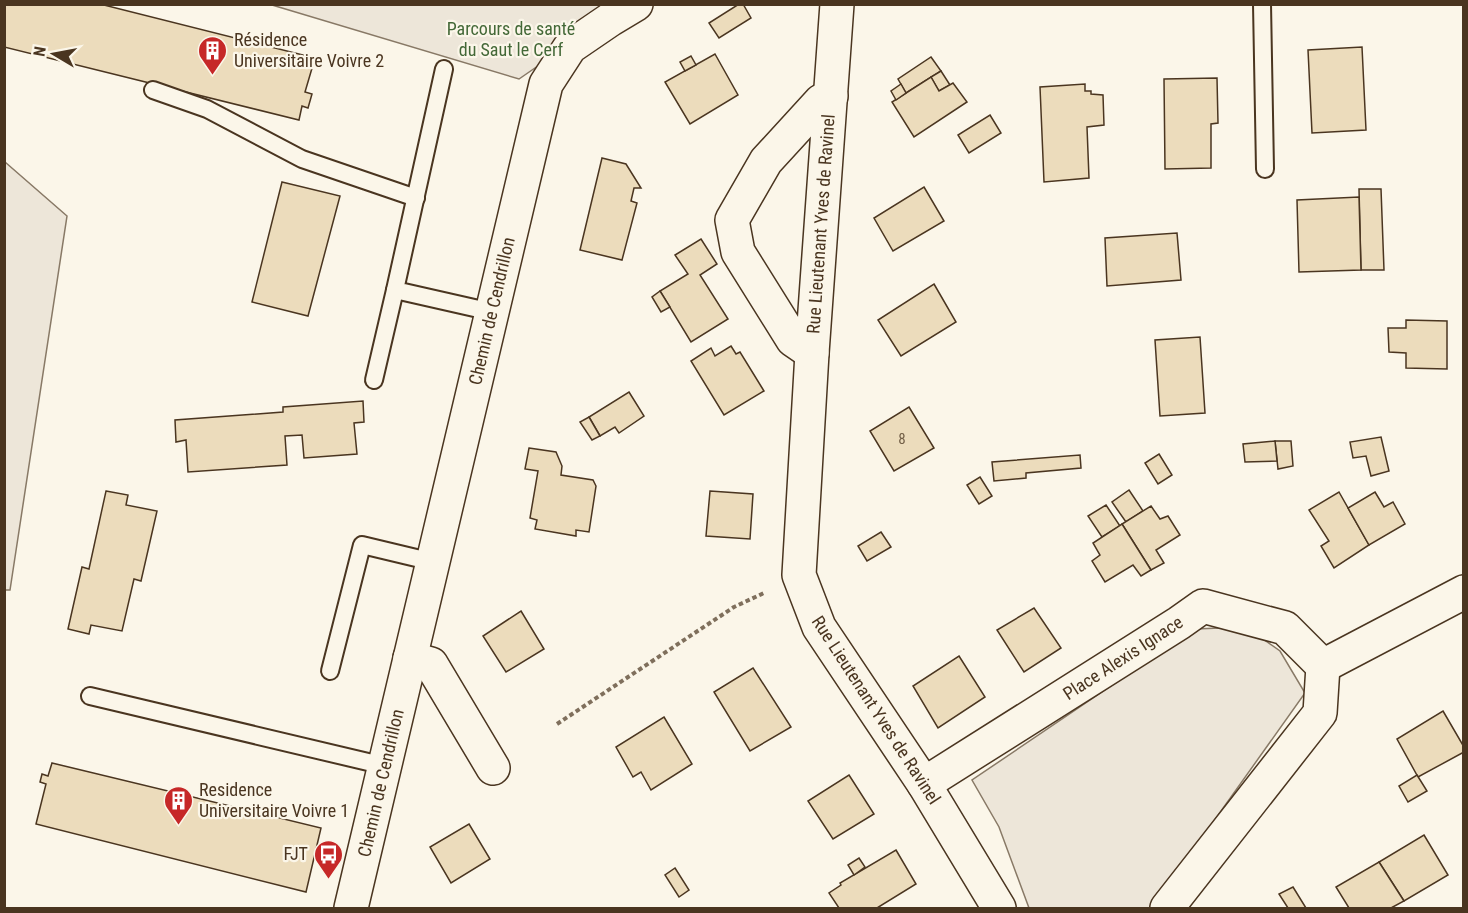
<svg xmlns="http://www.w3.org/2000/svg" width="1468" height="913" font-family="'Roboto Condensed',sans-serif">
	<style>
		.green { fill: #ede6d9; stroke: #887966; stroke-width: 1.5 }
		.building { fill: #ecdcbc; stroke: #4a3520; stroke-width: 1.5 }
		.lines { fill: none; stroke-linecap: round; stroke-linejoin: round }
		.service-casing { stroke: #4a3520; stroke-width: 20 }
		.minor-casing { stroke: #4a3520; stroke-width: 36 }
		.path { stroke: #7f6f5c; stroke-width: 4; stroke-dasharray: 4.5 3; stroke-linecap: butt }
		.service { stroke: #fbf6e9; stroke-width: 16 }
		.minor { stroke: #fbf6e9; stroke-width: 33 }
		.labels { text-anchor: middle; stroke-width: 4.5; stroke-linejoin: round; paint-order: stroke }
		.number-label { font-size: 15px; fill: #725f47 }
		.park-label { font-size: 18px; fill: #436837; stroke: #fbf6e9 }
		.poi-label { font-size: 18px; fill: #4a3520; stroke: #fbf6e9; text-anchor: start }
		.street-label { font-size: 18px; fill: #4a3520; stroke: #fbf6e9 }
	</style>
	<rect width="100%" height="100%" fill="#fbf6e9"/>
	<!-- green -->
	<g class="green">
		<path d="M272 5H626L519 79Z"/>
		<path d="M5 162 67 216 10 590H4Z"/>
		<path d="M1246 627 1280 651 1305 693 1152 908H1029L999 827 972 780 1195 629Z"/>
	</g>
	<!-- building -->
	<g class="building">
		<path d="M4 4H100L315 58 305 92 312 94 308 108 302 106 299 120 4 47Z"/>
		<path d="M739 4H743L751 18 719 38 709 23Z"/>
		<path d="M1362 47 1366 130 1312 133 1308 50Z"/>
		<path d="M715 54 738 95 690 124 665 82Z"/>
		<path d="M691 56 696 65 685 71 680 62Z"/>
		<path d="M931 57 941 71 906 93 898 79Z"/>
		<path d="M941 71 950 85 939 91 931 77Z"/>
		<path d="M931 77 939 91 953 83 967 102 914 137 892 102Z"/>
		<path d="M1217 78 1218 123 1211 124V168L1165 169 1164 79Z"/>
		<path d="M901 84 906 93 896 100 891 91Z"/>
		<path d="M1085 84V91H1091V94L1103 95 1104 125 1087 127 1089 178 1044 182 1040 87Z"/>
		<path d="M990 115 1001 133 969 153 958 135Z"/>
		<path d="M602 158 626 164 641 188H634L631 201 637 203 622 260 580 250Z"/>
		<path d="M282 182 340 196 308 316 252 302Z"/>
		<path d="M924 187 944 221 893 251 874 218Z"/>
		<path d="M1359 189H1381L1384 270H1361Z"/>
		<path d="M1359 197 1361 270 1299 272 1297 200Z"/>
		<path d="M1177 233 1181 280 1107 286 1105 238Z"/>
		<path d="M701 239 717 264 700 275 728 319 691 342 660 291 688 274 675 255Z"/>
		<path d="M934 284 956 322 901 356 878 320Z"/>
		<path d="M660 291 670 307 661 312 652 297Z"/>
		<path d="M1406 320 1447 321V369L1406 368V353L1389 352 1388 328H1406Z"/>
		<path d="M1200 337 1205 413 1160 416 1155 340Z"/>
		<path d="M731 346 736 354 740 352 764 391 724 415 691 361 711 348 715 356Z"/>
		<path d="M629 392 644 416 619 433 615 427 600 436 589 417Z"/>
		<path d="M363 401 364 422 354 423 357 454 304 458 302 435 285 436 287 465 188 472 186 440 176 442 175 420 283 412V407Z"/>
		<path d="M909 407 934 448 894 471 870 431Z"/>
		<path d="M589 417 600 436 592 440 580 422Z"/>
		<path d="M1381 437 1389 471 1371 476 1366 456 1353 458 1350 442Z"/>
		<path d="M1275 441H1291L1293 466 1278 469Z"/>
		<path d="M1275 441 1277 461 1245 462 1243 444Z"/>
		<path d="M529 448 556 452 562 466 561 475 593 480 596 486 589 532 576 530V536L535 529 537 520 530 518 538 471 525 469Z"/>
		<path d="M1159 454 1172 475 1158 484 1145 463Z"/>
		<path d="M1080 455 1081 468 1026 473V478L994 481 992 462Z"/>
		<path d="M980 477 992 496 979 504 967 485Z"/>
		<path d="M1129 490 1143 511 1126 522 1112 502Z"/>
		<path d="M106 491 128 495 126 505 157 511 141 581 134 579 122 631 91 625 89 634 68 629 82 567 89 569Z"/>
		<path d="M710 491 753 494 750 539 706 536Z"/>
		<path d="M1339 492 1369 545 1334 568 1321 546 1329 541 1309 510Z"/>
		<path d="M1375 492 1384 507 1393 502 1405 524 1369 545 1348 508Z"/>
		<path d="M1106 505 1120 526 1102 537 1088 516Z"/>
		<path d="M1151 506 1160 519 1168 516 1180 535 1156 550 1164 563 1151 570 1122 524Z"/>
		<path d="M1122 524 1151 570 1141 576 1133 565 1105 582 1092 561 1100 555 1093 543Z"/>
		<path d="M881 532 891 547 867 561 858 546Z"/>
		<path d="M1034 608 1061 648 1024 672 997 630Z"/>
		<path d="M521 611 544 649 506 672 483 636Z"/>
		<path d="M959 656 985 697 938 728 913 686Z"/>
		<path d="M753 668 791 727 750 751 714 692Z"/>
		<path d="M1443 711 1464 747V752L1418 777 1397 739Z"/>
		<path d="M664 717 692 764 651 790 641 772 633 777 616 747Z"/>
		<path d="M52 763 321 828 306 892 36 824 46 784 40 782 42 774 48 776Z"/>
		<path d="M849 775 874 814 833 839 808 801Z"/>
		<path d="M1417 775 1427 791 1408 802 1399 786Z"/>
		<path d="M469 824 490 859 451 883 430 847Z"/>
		<path d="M1424 835 1448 875 1404 901 1379 862Z"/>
		<path d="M896 850 916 884 877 908H839L829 893 841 885 840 883Z"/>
		<path d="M859 858 865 867 854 875 848 865Z"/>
		<path d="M1379 862 1404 901 1391 908H1349L1336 887Z"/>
		<path d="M675 868 689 890 679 897 665 875Z"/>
		<path d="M1293 887 1306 908H1288L1279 894Z"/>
	</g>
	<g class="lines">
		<defs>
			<g id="service">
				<path d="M1262 4 1265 169"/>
				<path d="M444 69 395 290 492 312"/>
				<path d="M153 90 207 109 302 159 416 198"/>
				<path d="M374 380 395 290"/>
				<path d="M330 671 362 545 433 562"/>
				<path d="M90 696 385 766"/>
			</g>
			<g id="minor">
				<path d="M837 4 812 353 799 575 819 627 924 784 999 908"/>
				<path d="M812 353 793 340 738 252 732 220 766 161 821 101 831 96"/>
				<path d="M410 658 431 664 493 768"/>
				<path d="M1323 666 1464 592"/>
				<path d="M924 784 1179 623 1203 606 1285 628 1323 666 1320 713 1167 908"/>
				<path d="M351 908 546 84 570 47 611 19 636 4"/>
			</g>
		</defs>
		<!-- service casing -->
		<use href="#service" class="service-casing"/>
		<!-- minor casing -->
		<use href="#minor" class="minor-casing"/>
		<!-- path -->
		<path class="path" d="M557 724 734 607 766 592"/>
		<!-- service -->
		<use href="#service" class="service"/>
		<!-- minor -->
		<use href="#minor" class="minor"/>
	</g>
	<!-- icons -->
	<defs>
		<symbol id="building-pin" viewBox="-11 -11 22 30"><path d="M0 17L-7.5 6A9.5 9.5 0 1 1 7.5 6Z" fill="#c62828" stroke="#fbf6e9"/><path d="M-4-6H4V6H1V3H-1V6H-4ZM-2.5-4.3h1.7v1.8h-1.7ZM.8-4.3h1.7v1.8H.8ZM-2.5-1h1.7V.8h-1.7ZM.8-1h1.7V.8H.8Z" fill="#fff"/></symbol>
		<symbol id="bus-pin" viewBox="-11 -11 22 30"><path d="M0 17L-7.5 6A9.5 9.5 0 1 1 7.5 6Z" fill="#c62828" stroke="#fbf6e9"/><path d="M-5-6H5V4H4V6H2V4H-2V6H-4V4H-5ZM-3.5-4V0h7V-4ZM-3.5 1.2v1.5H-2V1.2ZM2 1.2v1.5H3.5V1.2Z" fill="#fff"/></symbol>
	</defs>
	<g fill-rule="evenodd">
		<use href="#building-pin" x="196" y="34" width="33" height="45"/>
		<use href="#building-pin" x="162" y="784" width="33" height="45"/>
		<use href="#bus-pin" x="312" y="838" width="33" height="45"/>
	</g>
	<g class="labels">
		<!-- number labels -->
		<g class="number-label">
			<text x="902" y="444">8</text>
		</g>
		<!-- park labels -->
		<g class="park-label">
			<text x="511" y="35">Parcours de santé<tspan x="511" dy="21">du Saut le Cerf</tspan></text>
		</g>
		<!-- poi labels -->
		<g class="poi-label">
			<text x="234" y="46">Résidence<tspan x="234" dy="21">Universitaire Voivre 2</tspan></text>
			<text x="199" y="796">Residence<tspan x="199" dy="21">Universitaire Voivre 1</tspan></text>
			<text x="308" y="860" text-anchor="end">FJT</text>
		</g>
		<!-- street labels -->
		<g class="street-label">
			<text transform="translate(821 224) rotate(-86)" y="6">Rue Lieutenant Yves de Ravinel</text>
			<text transform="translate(492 311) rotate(-77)" y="6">Chemin de Cendrillon</text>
			<text transform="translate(1123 658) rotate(-33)" y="6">Place Alexis Ignace</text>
			<text transform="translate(876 710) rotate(57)" y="6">Rue Lieutenant Yves de Ravinel</text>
			<text transform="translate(381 783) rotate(-77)" y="6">Chemin de Cendrillon</text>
		</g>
	</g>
	<!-- border -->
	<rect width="1468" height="913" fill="none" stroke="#4a3520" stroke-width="12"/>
	<!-- north arrow -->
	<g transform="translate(54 54) rotate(280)" stroke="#fbf6e9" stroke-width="4.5" paint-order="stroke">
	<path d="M0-4.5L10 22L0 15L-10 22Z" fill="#4a3520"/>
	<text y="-9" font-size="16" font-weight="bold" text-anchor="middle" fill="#4a3520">N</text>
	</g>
</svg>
